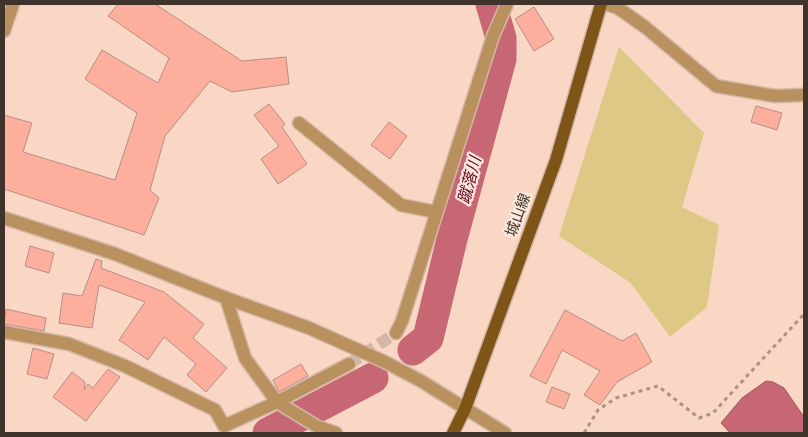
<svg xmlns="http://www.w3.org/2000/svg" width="808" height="437" font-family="Figtree,'Noto Sans JP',sans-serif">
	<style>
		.green { fill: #dec885 }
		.water { fill: #c76773; stroke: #9e575e }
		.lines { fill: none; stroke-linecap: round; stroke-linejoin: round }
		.river { stroke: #c76773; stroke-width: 31 }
		.building { fill: #feae9d; stroke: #b48f87 }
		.minor-tunnel { stroke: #d4b6a6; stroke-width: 12; stroke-dasharray: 12 6; stroke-linecap: butt }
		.minor-casing { stroke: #d4b6a6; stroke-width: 15 }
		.major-casing { stroke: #d4b6a6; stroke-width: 15 }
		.path { stroke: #ac9385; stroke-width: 3; stroke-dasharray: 4 4; stroke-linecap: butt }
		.minor { stroke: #b9915f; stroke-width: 12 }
		.major { stroke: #7f5517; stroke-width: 12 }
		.labels { text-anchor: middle; stroke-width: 4.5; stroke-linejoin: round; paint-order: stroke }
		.street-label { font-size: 15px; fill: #40332c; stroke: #fce8dc }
		.water-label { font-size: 16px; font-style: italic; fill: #640822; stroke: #fce8dc }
	</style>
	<rect width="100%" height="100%" fill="#f9d7c4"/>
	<!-- green -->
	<path class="green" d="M619 47 704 133 682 207 719 225 707 307 670 337 631 283 559 236Z"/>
	<!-- water -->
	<path class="water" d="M766 381 773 382 784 388 804 417V433H730L721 423 742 398Z"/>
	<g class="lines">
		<!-- river -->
		<g class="river">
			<path d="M413 350 428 338 452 239 501 59V38L491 4"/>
			<path d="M268 433 373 378"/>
		</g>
	</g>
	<!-- building -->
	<g class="building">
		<path d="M118 4H155L242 61 286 57 289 84 232 92 210 81 165 136 150 190 159 198 144 235 4 189V115L32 123 23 152 115 180 137 113 85 79 102 50 158 83 169 58 108 16Z"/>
		<path d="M534 7 554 39 534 51 515 19Z"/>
		<path d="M269 104 285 124 282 127 307 164 278 184 261 159 279 146 254 115Z"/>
		<path d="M756 106 782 113 777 130 751 122Z"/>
		<path d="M389 122 407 136 390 159 371 145Z"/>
		<path d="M30 246 54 253 49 273 25 266Z"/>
		<path d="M96 259 102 261 101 268 164 292 204 324 193 338 227 368 206 392 187 375 196 364 164 337 148 360 119 340 145 302 99 285 92 328 59 323 63 293 82 296Z"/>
		<path d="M6 309 46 318 44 331 4 324Z"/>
		<path d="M565 310 622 341 636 333 652 362 617 382 600 405 584 395 600 371 562 350 546 384 530 376Z"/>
		<path d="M33 348 54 354 47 379 27 374Z"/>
		<path d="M301 364 308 376 279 392 273 380Z"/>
		<path d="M108 369 120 377 86 421 53 397 72 372 85 382 84 390 88 384 93 388Z"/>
		<path d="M552 387 570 394 564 409 546 402Z"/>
	</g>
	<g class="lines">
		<!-- minor-tunnel -->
		<path class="minor-tunnel" d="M349 364 396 333"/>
		<defs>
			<g id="minor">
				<path d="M606 4 618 8 645 27 716 86 775 96 804 95"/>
				<path d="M4 31 13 4"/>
				<path d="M299 123 401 205 436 212"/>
				<path d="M4 218 115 254 226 298 309 328 385 362 421 381 505 433"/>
				<path d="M226 298 245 358 277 402 316 426 336 433"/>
				<path d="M4 332 69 344 125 366 215 410 224 426 277 402 349 364"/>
				<path d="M396 333 402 321 493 36 507 4"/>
			</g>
			<path id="major" d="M453 433 465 409 556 160 601 4"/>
		</defs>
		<!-- minor casing -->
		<use href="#minor" class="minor-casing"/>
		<!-- major casing -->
		<use href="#major" class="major-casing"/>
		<!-- path -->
		<path class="path" d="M584 433 598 410 616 398 658 386 699 418 713 413 804 314"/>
		<!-- minor -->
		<use href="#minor" class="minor"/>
		<!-- major -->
		<use href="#major" class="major"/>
	</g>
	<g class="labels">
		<!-- street labels -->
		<g class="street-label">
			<text transform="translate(518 215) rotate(-70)" y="5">城山線</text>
		</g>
		<!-- water labels -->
		<g class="water-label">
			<text transform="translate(469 180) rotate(-75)" y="6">蹴落川</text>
		</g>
	</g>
	<!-- border -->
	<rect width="808" height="437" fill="none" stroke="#40332c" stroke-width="10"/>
</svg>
